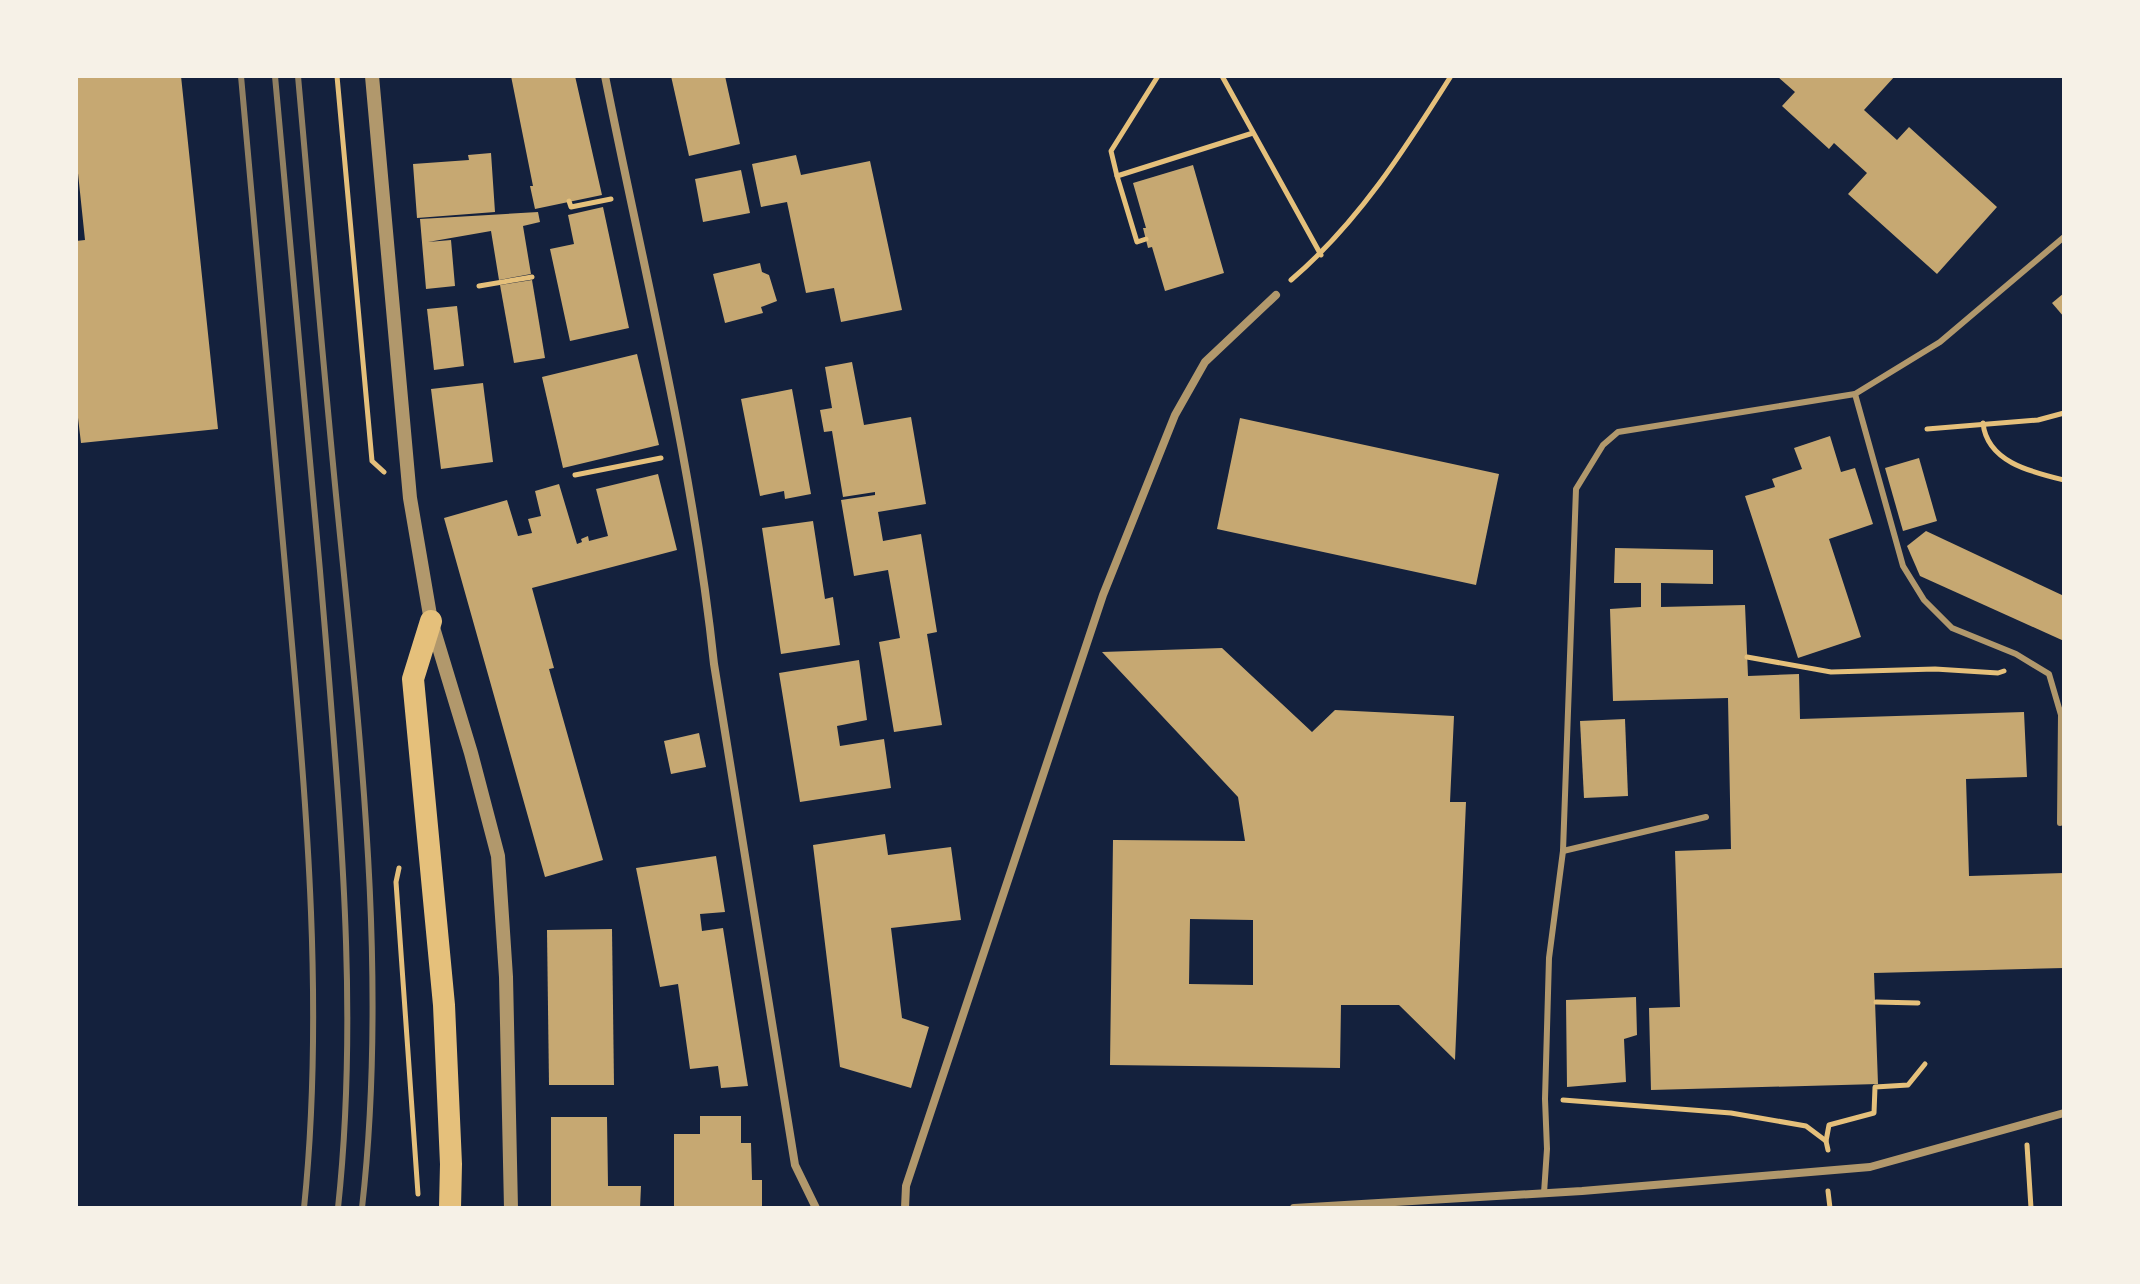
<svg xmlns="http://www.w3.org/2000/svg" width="2140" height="1284" font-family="'Work Sans',sans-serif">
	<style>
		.building { fill: #c6a872; fill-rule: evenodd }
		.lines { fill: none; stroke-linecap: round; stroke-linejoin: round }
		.path { stroke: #e5c07b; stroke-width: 5 }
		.service { stroke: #b1986c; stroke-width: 6 }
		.minor { stroke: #b1986c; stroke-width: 8 }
		.tertiary { stroke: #b1986c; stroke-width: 14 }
		.trunk { stroke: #e5c07b; stroke-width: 22 }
		.rail { stroke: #918062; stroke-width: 6 }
	</style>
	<rect width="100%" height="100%" fill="#14213d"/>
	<!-- building -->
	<g class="building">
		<path d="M76 76H181L218 429 81 443 76 401V241L85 240 76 154Z"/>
		<path d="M511 76H575L602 195 535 209 530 186H533Z"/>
		<path d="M671 76H725L740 144 689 156Z"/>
		<path d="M1777 76H1895L1864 110 1897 140 1909 127 1997 207 1937 274 1848 194 1867 173 1834 143 1829 149 1782 106 1795 92Z"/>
		<path d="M491 153 495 212 417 218 413 164 469 160 468 155Z"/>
		<path d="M796 155 801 175 870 161 902 310 841 322 834 288 806 293 787 202 761 207 752 164Z"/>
		<path d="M1193 165 1224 273 1165 291 1152 247 1148 248 1143 228H1146L1133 183Z"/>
		<path d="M741 170 750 213 703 222 695 179Z"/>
		<path d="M603 207 629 328 570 341 550 249 574 244 568 215Z"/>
		<path d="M538 212 540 222 523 226 531 274 499 280 491 231 428 242 451 240 455 286 426 289 420 219Z"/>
		<path d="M760 263 762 272 769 275 777 301 761 307 763 313 725 323 713 274Z"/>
		<path d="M532 280 545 358 514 363 500 285Z"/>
		<path d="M2064 293V317L2052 303Z"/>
		<path d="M457 306 464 366 434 370 427 309Z"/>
		<path d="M637 354 659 445 563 468 542 377Z"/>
		<path d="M852 362 864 425 911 417 926 504 878 512 883 541 921 534 937 632 927 634 942 725 894 732 879 642 900 638 888 570 854 576 841 500 875 495V492L843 497 832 431 824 432 820 410 832 408 825 367Z"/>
		<path d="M483 383 493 462 441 469 431 389Z"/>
		<path d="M792 389 811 494 785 499 784 491 760 496 741 399Z"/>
		<path d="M1240 418 1499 474 1476 585 1217 529Z"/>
		<path d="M1830 436 1841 472 1855 468 1873 524 1829 539 1861 637 1798 658 1745 496 1775 487 1772 479 1802 469 1794 448Z"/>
		<path d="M1919 458 1937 521 1903 531 1885 468Z"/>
		<path d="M658 474 677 550 532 588 554 668 549 669 603 860 545 877 444 518 507 500 518 536 532 533 528 519 541 516 535 491 559 484 577 544 582 542 581 539 588 536 589 541 608 536 596 489Z"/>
		<path d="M813 521 825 599 833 597 840 645 781 654 762 528Z"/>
		<path d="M1926 531 2064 596V641L1920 576 1907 546Z"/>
		<path d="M1615 548 1713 550V584L1661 583V607L1745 605 1748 676 1799 674 1800 719 2024 712 2027 777 1966 779 1969 876 2064 873V968L1874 973 1878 1084 1651 1090 1649 1008 1680 1007 1675 851 1731 849 1728 698 1613 701 1610 609 1641 607V583H1614Z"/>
		<path d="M1222 648 1312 732 1335 710 1454 716 1450 802H1466L1455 1060 1399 1005H1341L1340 1068 1110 1065 1113 840 1245 841 1238 797 1102 652ZM1190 919 1253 920V985L1189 984Z"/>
		<path d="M859 660 867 720 837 726 840 746 884 739 891 788 800 802 779 673Z"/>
		<path d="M1625 719 1628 796 1584 798 1580 721Z"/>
		<path d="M699 733 706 767 671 774 664 741Z"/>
		<path d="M885 834 888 855 951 847 961 920 891 928 902 1018 929 1027 911 1088 840 1067 813 845Z"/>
		<path d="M716 856 725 912 700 914 702 931 723 928 748 1086 721 1088 718 1066 690 1069 678 984 660 987 636 868Z"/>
		<path d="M612 929 614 1085H549L547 930Z"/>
		<path d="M1636 997 1637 1035 1624 1039 1626 1082 1567 1087 1566 1000Z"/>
		<path d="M700 1116H741V1143H751L752 1180H762V1208H674V1134H700Z"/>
		<path d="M551 1117H607L608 1186H641L640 1208H551Z"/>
	</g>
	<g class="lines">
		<!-- path -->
		<g class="path">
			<path d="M337 76 372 461 384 472"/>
			<path d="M1222 76 1321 255"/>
			<path d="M1117 176 1111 151 1158 76"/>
			<path d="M569 201 571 207 611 199"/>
			<path d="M1146 239 1137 242 1117 176 1253 133"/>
			<path d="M1291 280C1358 223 1405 149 1451 76"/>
			<path d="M479 286 532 277"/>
			<path d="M1983 423C1987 462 2031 472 2064 480"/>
			<path d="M1927 429 2038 420 2064 413"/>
			<path d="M575 475 661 458"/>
			<path d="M1747 657 1831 672 1935 669 1998 673 2004 671"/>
			<path d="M399 868 396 882 418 1194"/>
			<path d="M1876 1002 1918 1003"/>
			<path d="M1563 1100 1731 1113 1806 1126 1826 1141 1828 1150"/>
			<path d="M1826 1141 1829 1125 1874 1113 1875 1087 1908 1085 1925 1064"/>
			<path d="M2027 1145 2031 1208"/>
			<path d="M1828 1191 1830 1208"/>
		</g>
		<!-- service -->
		<g class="service">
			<path d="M1855 394 1903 566 1924 600 1952 628 2016 654 2049 674 2061 715 2060 823"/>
			<path d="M1563 851 1706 817"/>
			<path d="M1544 1193 1547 1149 1545 1099 1549 958 1563 851 1576 489 1603 445 1618 432 1855 394 1940 342 2064 237"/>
		</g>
		<!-- minor -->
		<g class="minor">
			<path d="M605 76C644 272 693 465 714 664L795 1165 816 1208"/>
			<path d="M905 1208 906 1186 1103 595 1175 415 1205 362 1276 295"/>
			<path d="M1294 1208 1582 1191 1870 1167 2064 1113"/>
		</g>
		<!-- tertiary -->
		<path class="tertiary" d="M372 76 410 498 431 621 471 753 498 856 506 977 511 1208"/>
		<!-- trunk -->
		<path class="trunk" d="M431 621 413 679 444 1005 451 1164 450 1208"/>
		<!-- rail -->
		<g class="rail">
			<path d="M241 76C257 250 272 425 288 599 306 802 325 1005 304 1208"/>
			<path d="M275 76C293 268 311 461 327 654 342 841 358 1021 338 1208"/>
			<path d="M298 76C312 232 325 389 341 545 363 765 387 988 362 1208"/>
		</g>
	</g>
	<!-- border -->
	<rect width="2140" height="1284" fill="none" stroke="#f6f1e7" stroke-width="156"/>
</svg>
